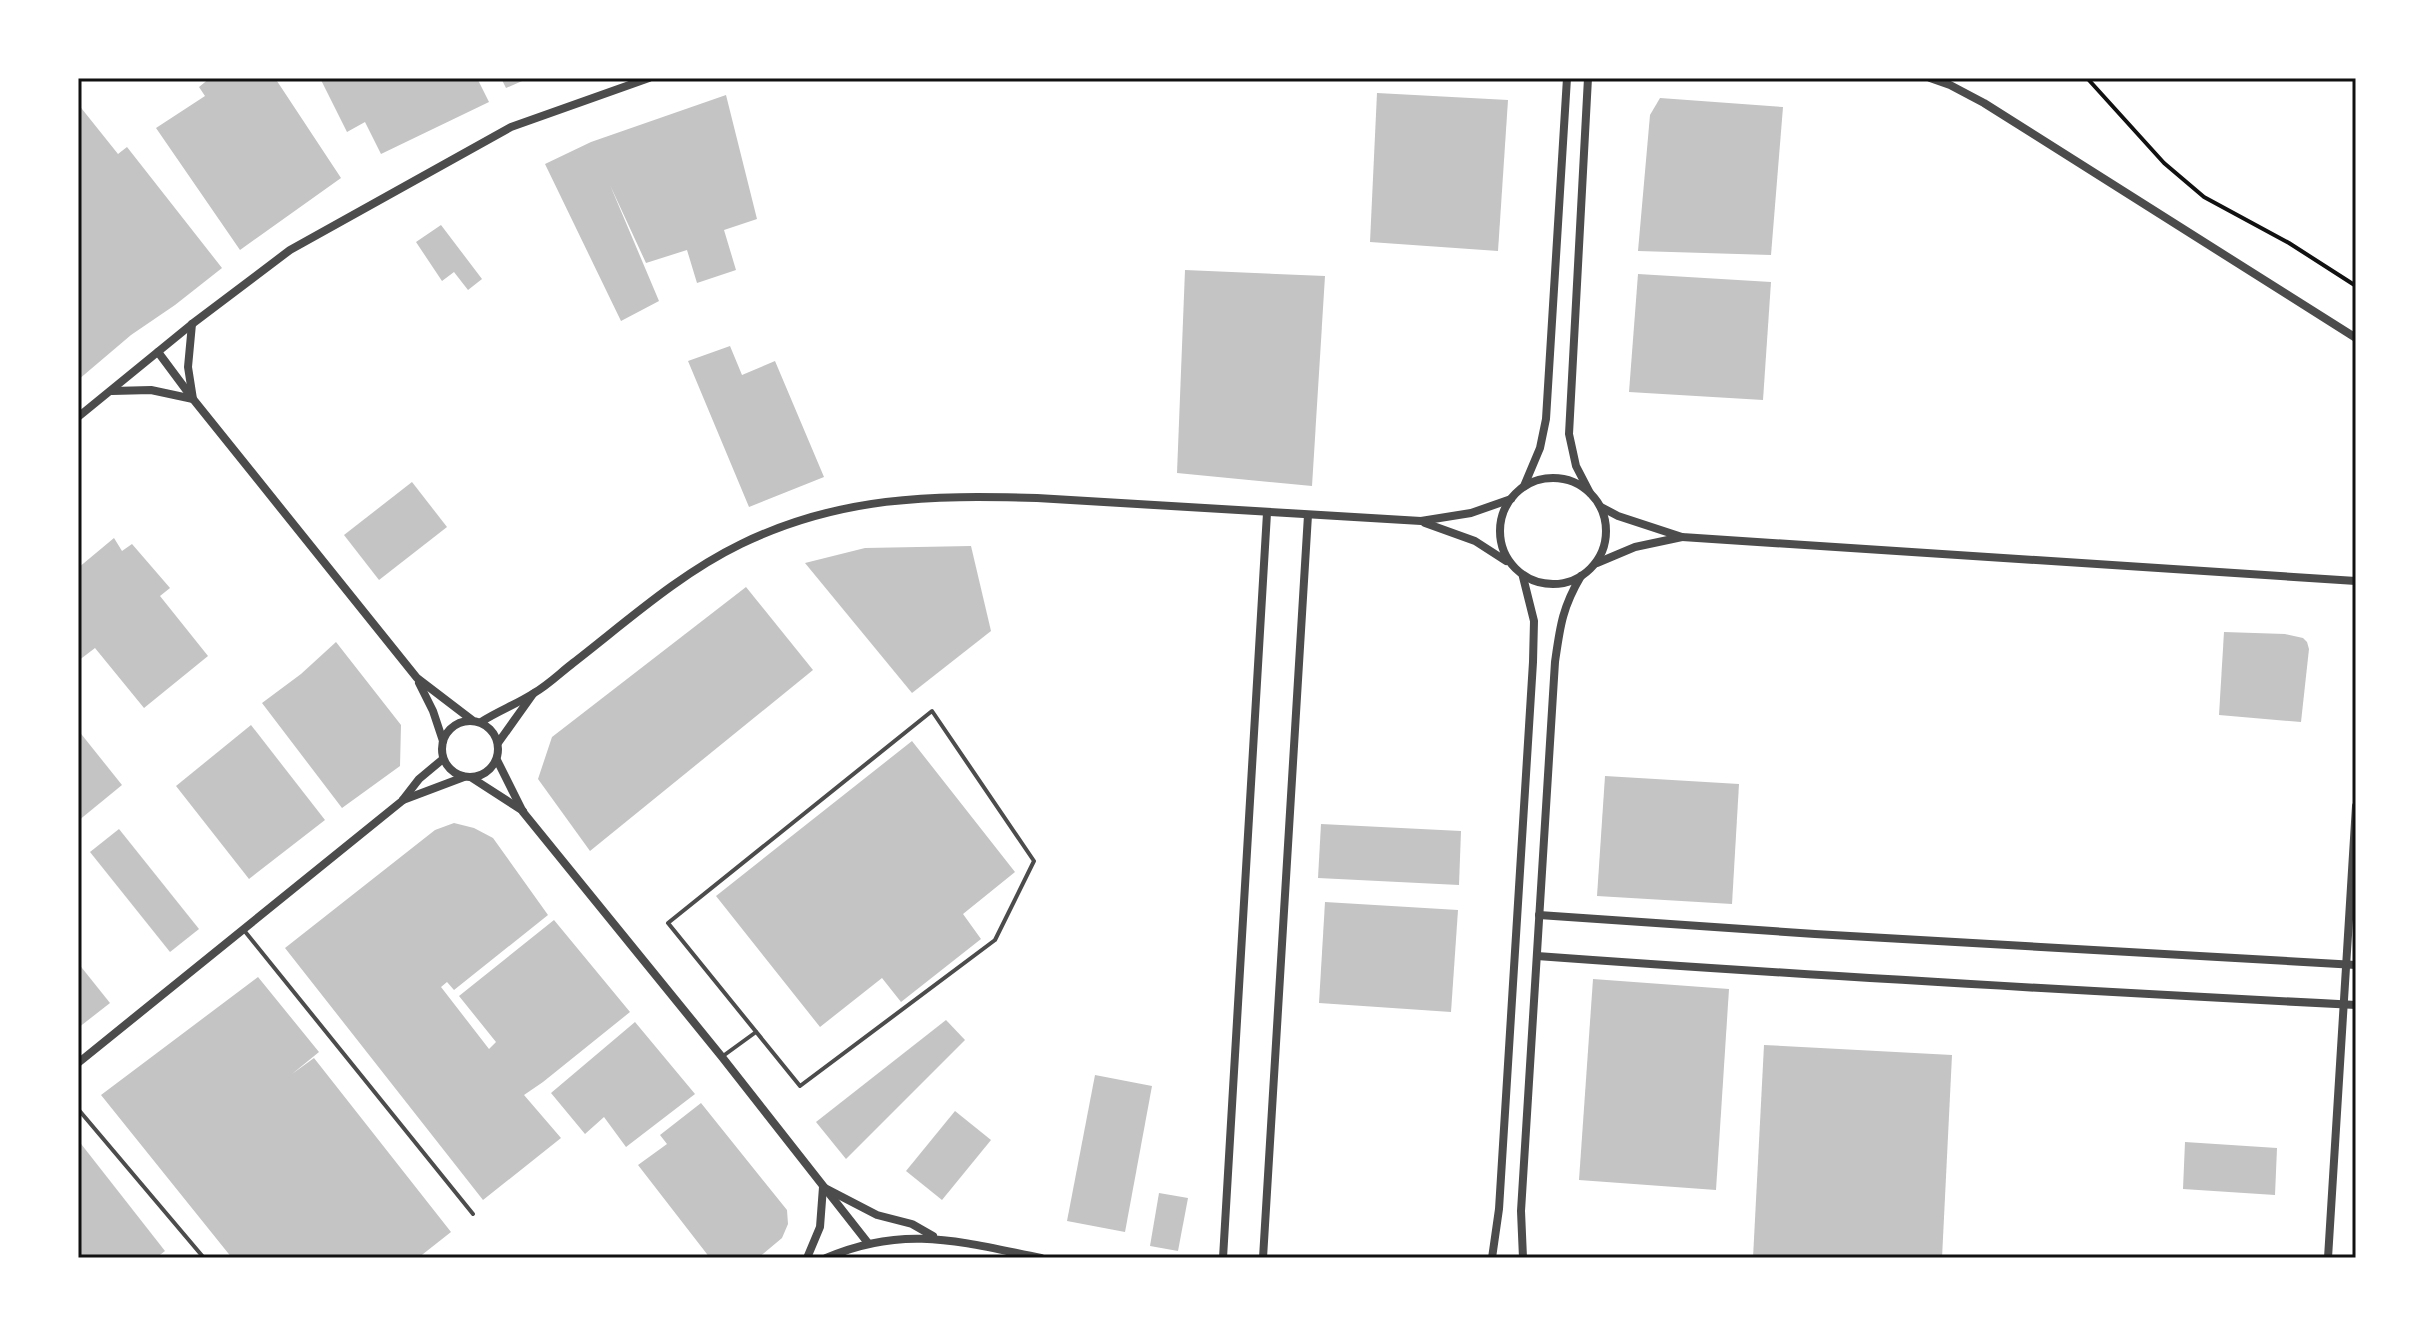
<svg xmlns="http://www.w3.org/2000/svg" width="2434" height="1336" font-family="Roboto,sans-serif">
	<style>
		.building { fill: #c4c4c4 }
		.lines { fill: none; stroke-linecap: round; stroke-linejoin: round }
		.path { stroke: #111; stroke-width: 4 }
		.service { stroke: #4c4c4c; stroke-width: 4 }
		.minor { stroke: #4c4c4c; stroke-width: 8 }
		.neatline { fill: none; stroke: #111; stroke-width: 3 }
	</style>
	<rect width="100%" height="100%" fill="#fff"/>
	<!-- building -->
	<g class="building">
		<path d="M210 78H275L341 178 240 250 156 128 205 96 199 87Z"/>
		<path d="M320 78H477L489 102 381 154 365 122 347 132Z"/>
		<path d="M501 78H529L506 88Z"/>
		<path d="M1377 93 1508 100 1498 251 1370 242Z"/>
		<path d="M726 95 757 219 724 230 736 270 697 283 687 250 646 263 610 185 659 301 621 321 545 164 591 142Z"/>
		<path d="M1660 98 1783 107 1771 255 1638 251 1650 115Z"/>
		<path d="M78 104 118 154 127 147 222 268 175 305 131 335 78 380Z"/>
		<path d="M441 225 482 279 468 290 454 272 442 281 416 242Z"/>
		<path d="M1185 270 1325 276 1312 486 1177 473Z"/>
		<path d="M1638 274 1771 282 1763 400 1629 392Z"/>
		<path d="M730 346 742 375 775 361 824 477 749 507 688 361Z"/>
		<path d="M412 482 447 527 379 580 344 535Z"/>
		<path d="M114 538 122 551 132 544 170 588 160 596 208 656 144 708 95 648 78 661V568Z"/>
		<path d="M971 546 991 631 912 693 805 563 865 548Z"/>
		<path d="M746 587 813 670 590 851 538 779 552 737Z"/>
		<path d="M2224 632 2285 634 2303 638 2307 642 2309 649 2301 722 2219 715Z"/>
		<path d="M336 642 401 725 400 766 342 808 262 703 301 674Z"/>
		<path d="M251 725 325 820 249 879 176 786Z"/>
		<path d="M78 730 122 785 78 821Z"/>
		<path d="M912 741 1015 872 963 914 981 939 901 1002 882 978 820 1027 716 896Z"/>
		<path d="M1605 776 1739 784 1732 904 1597 896Z"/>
		<path d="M454 823 474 828 493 838 548 915 454 990 447 982 441 987 489 1049 496 1042 459 996 554 920 630 1012 543 1082 524 1095 561 1138 483 1200 285 948 435 830Z"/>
		<path d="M1321 824 1461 831 1459 885 1318 878Z"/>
		<path d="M119 829 199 929 170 952 90 852Z"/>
		<path d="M1325 902 1458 910 1451 1012 1319 1003Z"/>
		<path d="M78 963 110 1003 78 1028Z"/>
		<path d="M258 977 319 1052 292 1074 314 1058 451 1232 418 1258H232L101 1095Z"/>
		<path d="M1593 979 1729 989 1716 1190 1579 1180Z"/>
		<path d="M946 1020 965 1040 846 1159 816 1122Z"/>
		<path d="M635 1022 695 1094 626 1147 604 1117 585 1134 551 1093Z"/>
		<path d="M1764 1045 1952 1055 1942 1258H1753Z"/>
		<path d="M1095 1075 1152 1086 1125 1232 1067 1221Z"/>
		<path d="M701 1103 787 1210 788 1224 782 1238 758 1258H710L638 1165 667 1144 660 1135Z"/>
		<path d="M955 1111 991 1140 942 1200 906 1171Z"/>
		<path d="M78 1140 165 1251 156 1258H78Z"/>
		<path d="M2185 1142 2277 1148 2275 1195 2183 1189Z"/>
		<path d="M1159 1193 1188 1198 1178 1251 1150 1246Z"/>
	</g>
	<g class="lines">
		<!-- path -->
		<path class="path" d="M2087 78 2164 163 2204 197 2289 243 2356 286"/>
		<!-- service -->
		<g class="service">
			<path d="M932 711 1034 861 995 940 800 1086 668 923Z"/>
			<path d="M243 929 473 1214"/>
			<path d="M723 1056 756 1032"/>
			<path d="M78 1109 204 1258"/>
		</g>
		<!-- minor -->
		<g class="minor">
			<path d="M1588 78 1569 434 1576 466 1590 493"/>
			<path d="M1930 78 1950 85 1984 103 2356 338"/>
			<path d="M158 352 193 399 417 678 472 720"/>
			<path d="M112 391 151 390 193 399 188 367 192 324"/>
			<path d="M78 417 192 324 290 250 511 127 649 78"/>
			<circle cx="1553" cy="531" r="53"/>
			<path d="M1524 486 1540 448 1546 419 1567 78"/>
			<path d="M1601 507 1618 516 1682 537 2356 581"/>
			<path d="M1425 523 1475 541 1506 561"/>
			<path d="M1597 563 1635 547 1682 537"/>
			<path d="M419 683 433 711 443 741"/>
			<circle cx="470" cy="749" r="28"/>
			<path d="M481 722C498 711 517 704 534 693 548 685 560 673 573 663 626 622 679 574 741 544 840 496 930 495 1037 498L1421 521 1471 513 1511 499"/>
			<path d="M498 743 533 694"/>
			<path d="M497 760 523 812 722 1057 868 1243"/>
			<path d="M472 778 523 811"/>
			<path d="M403 800 464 777"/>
			<path d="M1539 915 1815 934 2356 965"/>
			<path d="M1537 956C1810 976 2083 991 2356 1005"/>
			<path d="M78 1063 402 801 419 779 443 759"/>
			<path d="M807 1258 820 1227 823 1187 877 1215 912 1224 933 1236"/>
			<path d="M826 1258C905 1224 961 1242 1041 1258"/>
			<path d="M1223 1258 1267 513"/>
			<path d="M1263 1258 1308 515"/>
			<path d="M1492 1258 1499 1209 1533 662 1534 621 1523 577"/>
			<path d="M1523 1258 1521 1211 1555 662C1560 627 1562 608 1581 576"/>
			<path d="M2328 1258 2356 806"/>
		</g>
	</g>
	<!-- border -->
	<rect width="2434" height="1336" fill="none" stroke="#ffffff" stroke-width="160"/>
	<rect x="80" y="80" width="2274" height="1176" class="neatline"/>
</svg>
